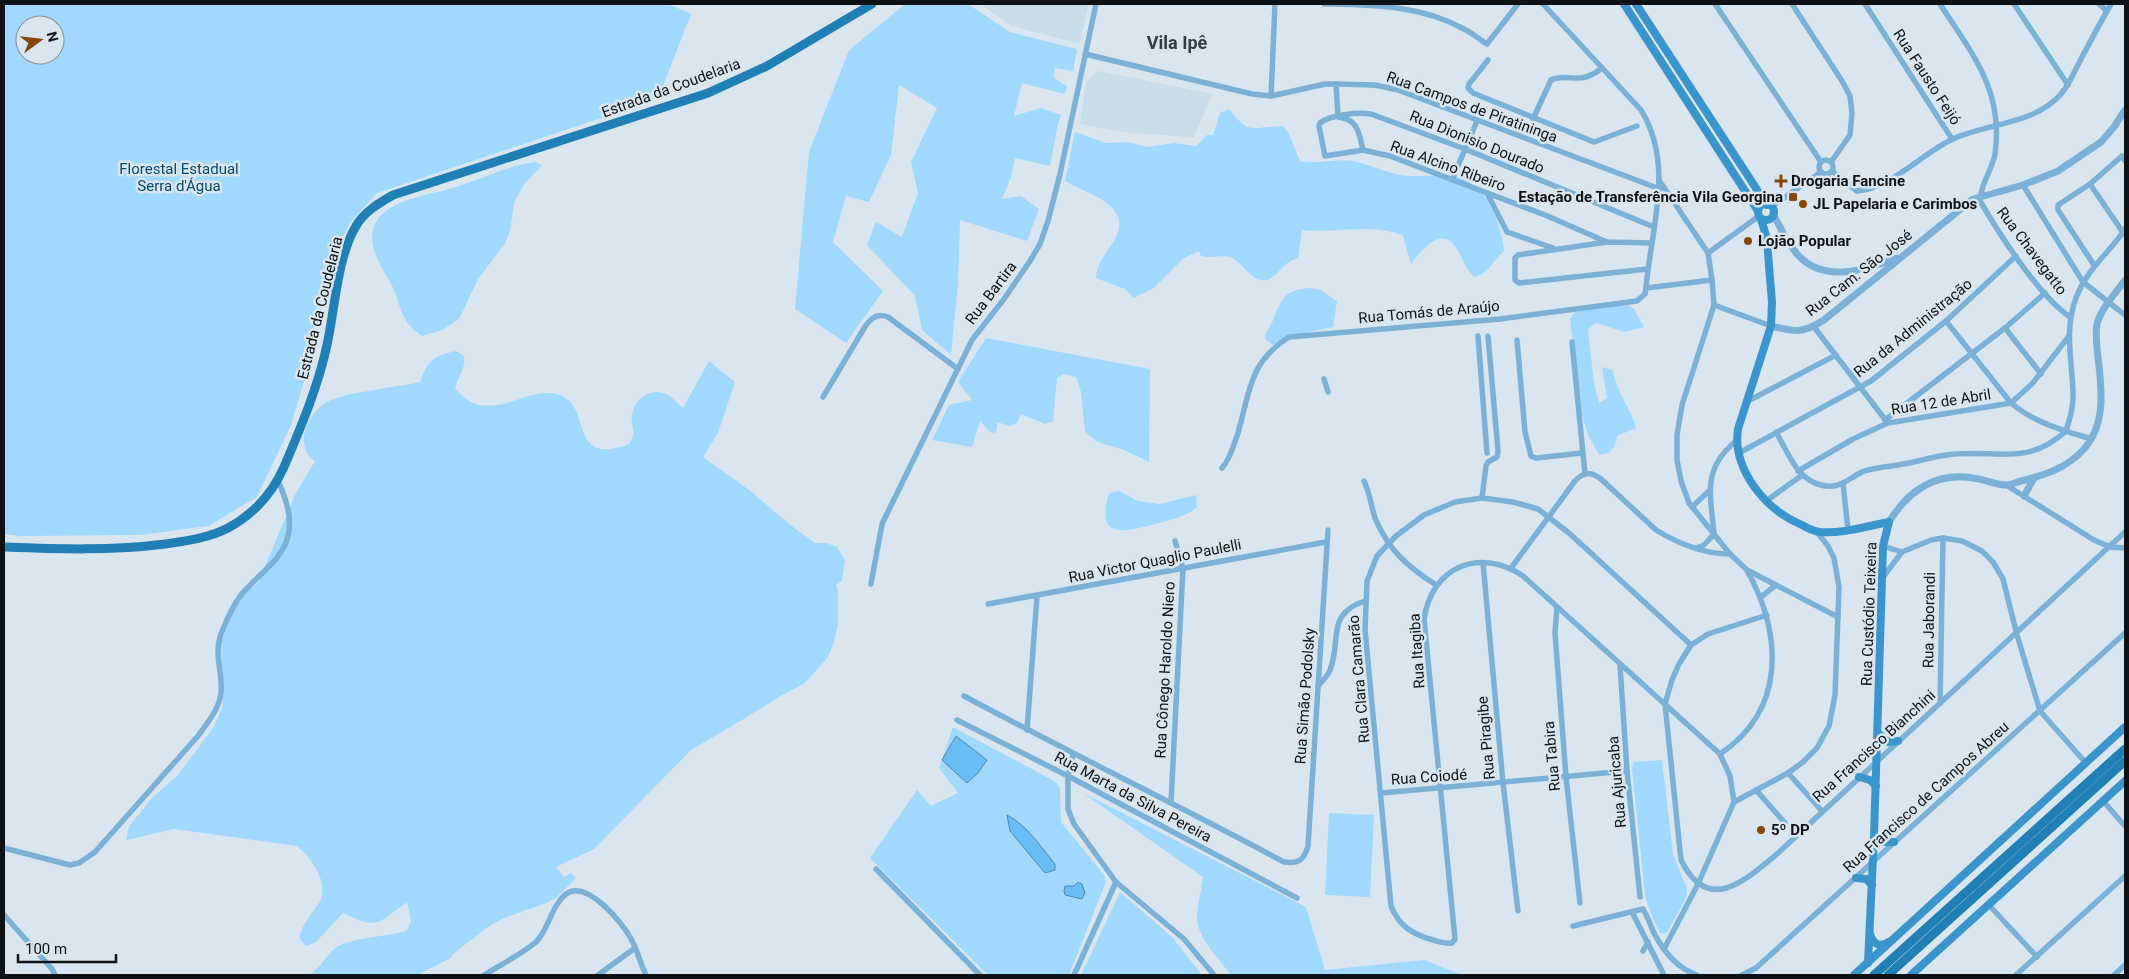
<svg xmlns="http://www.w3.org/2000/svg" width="2129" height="979" font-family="Roboto,sans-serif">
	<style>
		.built { fill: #c8dcea }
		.green { fill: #a1d8fe; fill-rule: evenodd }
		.water { fill: #69bdf4; stroke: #4e8ab1 }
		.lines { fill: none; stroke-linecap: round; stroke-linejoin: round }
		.minor { stroke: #7bb1d6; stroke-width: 5.5 }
		.tertiary { stroke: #7bb1d6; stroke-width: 7 }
		.secondary { stroke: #3b95cd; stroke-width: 8 }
		.primary { stroke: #2080b6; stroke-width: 9 }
		.poi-dot { fill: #844804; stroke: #d9e6ef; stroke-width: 2 }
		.labels { text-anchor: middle; stroke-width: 5; stroke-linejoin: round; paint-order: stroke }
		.street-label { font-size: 15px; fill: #0e1215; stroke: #d9e6ef }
		.park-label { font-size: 15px; fill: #044a6e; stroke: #d9e6ef }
		.poi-label { font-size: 15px; font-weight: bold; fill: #0e1215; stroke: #d9e6ef; text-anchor: start }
		.quarter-label { font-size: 18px; font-weight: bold; fill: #313b43; stroke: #d9e6ef }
	</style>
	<rect width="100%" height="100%" fill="#d9e6ef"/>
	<!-- built -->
	<g class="built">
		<path d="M980 4H1089L1079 44 1010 25Z"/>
		<path d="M1099 71 1212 94 1194 137 1129 133 1080 124 1086 81Z"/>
	</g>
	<!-- green -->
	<g class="green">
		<path d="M4 4H668L691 14 658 99 377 193 349 224 328 269 310 362 291 425 257 497 208 526 141 535 20 536 4 534ZM25 25H55V55H25Z"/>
		<path d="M905 4H968L1010 32 1077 49 1073 71 1055 68 1054 78 1067 86 1065 94 1022 83 1014 116 1041 108 1061 115 1057 128 1050 166 1015 158 1011 177 1002 199 1021 196 1039 209 1027 241 960 220 958 284 951 355 922 330 915 296 867 245 876 222 902 237 918 193 911 162 937 108 899 85 891 155 869 202 846 196 833 242 883 291 846 343 795 309 809 152 849 50Z"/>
		<path d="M1229 109C1251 137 1252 126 1283 126L1289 134 1300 161C1318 165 1335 158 1353 161 1372 165 1389 174 1408 176 1424 177 1442 173 1458 177 1487 185 1501 223 1504 251 1492 261 1490 273 1474 277 1465 268 1463 259 1457 249 1442 224 1422 249 1411 264L1403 236C1371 222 1336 234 1302 230L1298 258C1281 263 1279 276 1267 280 1252 283 1244 264 1232 258 1223 254 1213 259 1201 256L1199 251 1184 258 1154 288 1134 298 1125 289 1096 278C1097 264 1104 256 1112 244 1138 205 1088 195 1065 181L1075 132 1106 143 1127 142 1148 147 1174 143 1196 146 1207 135H1213L1220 113Z"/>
		<path d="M535 162 542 165 525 183 519 193 514 204 510 231 504 245 478 279 459 319 442 330 422 336C397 319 403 305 390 282 380 265 365 242 376 222 389 198 437 194 459 186 486 177 507 166 535 162Z"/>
		<path d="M1309 288 1319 289 1337 301 1333 327 1301 334 1273 345 1265 339C1266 330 1271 326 1274 318 1283 296 1285 291 1309 288Z"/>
		<path d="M1626 304 1634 309 1644 327 1625 332 1596 323 1588 329 1594 383 1599 403 1607 398 1602 367 1612 370C1615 376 1616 383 1619 390 1624 403 1633 414 1636 428L1617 436 1615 445 1609 453 1599 455 1588 435 1581 411 1570 319 1576 311Z"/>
		<path d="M986 338 1150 369 1149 462 1124 450 1098 442 1085 432 1081 392 1076 377 1064 374 1057 378 1053 421 1045 424 1021 414 1017 423 1010 426 997 422V429L995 433 990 432 980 421 972 447 932 440 949 405 972 400 958 382Z"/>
		<path d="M456 351 464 356C465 372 459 374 455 388 487 430 527 383 560 395 593 408 568 467 629 444 638 430 630 428 632 414 635 398 652 386 668 395 673 398 678 404 683 408L709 361 735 382 718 433 703 457 752 492 789 524 815 543H826L837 547 845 560 842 581 836 585 838 592V624L833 645 828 657 805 683 782 695 747 717 691 750 594 849 556 867 564 877 571 873 576 878 557 897 547 903 504 918 489 926 453 954 451 958 417 975H309C322 967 327 953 337 947 351 938 389 936 407 931L411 921 407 902C402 907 396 909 391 914 373 929 362 922 343 913L316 942 306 946 299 938C301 932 303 925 307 920 311 913 317 907 320 901 329 881 311 858 297 846L174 829 126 840 129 826 152 798 177 776 213 728 223 706 221 642 240 595 258 583 296 493 315 461C307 457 302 443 304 435 307 423 313 413 322 405 339 392 396 388 420 382 429 359 432 357 456 351Z"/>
		<path d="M1119 491 1138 501 1160 504 1196 495 1197 507C1185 518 1166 521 1151 525 1118 534 1097 536 1109 493Z"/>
		<path d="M953 727 1056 782 1060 788 1061 822 1104 875 1106 882 1069 975H988L870 858 917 790 931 806 958 793 939 768Z"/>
		<path d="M1662 760 1673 854 1687 889 1686 898 1668 931 1664 934 1660 933C1653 920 1648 908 1645 894L1632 769 1633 762Z"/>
		<path d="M1083 793 1306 907 1325 970 1424 960 1462 975H1231C1219 959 1196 937 1197 916 1197 904 1202 890 1203 877Z"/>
		<path d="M1329 813 1374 815 1370 897 1325 895Z"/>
		<path d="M1120 892 1173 938 1202 975H1081Z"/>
	</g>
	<!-- water -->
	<g class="water">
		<path d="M956 736 987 760 978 773 967 783 942 760Z"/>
		<path d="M1007 815C1027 825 1040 846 1055 864V870L1045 873 1010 831Z"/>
		<path d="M1078 882 1082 884 1085 893 1082 899 1065 895 1064 891 1065 886H1074Z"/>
	</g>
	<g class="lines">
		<!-- minor -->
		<g class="minor">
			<path d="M1324 4C1372 5 1421 5 1464 29 1472 33 1479 39 1487 44L1518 4"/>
			<path d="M1543 4 1641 110C1675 165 1651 228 1646 288"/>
			<path d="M1715 4 1821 162"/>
			<path d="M1792 4 1842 81 1850 96 1852 113 1850 135 1831 162"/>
			<path d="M1865 4 1952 139"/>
			<path d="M1940 4C1972 54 2004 90 1995 154 1992 170 1980 185 1980 201 2000 235 2039 296 2070 317"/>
			<path d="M2014 4 2068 85"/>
			<path d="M2099 4 2107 11"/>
			<path d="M1085 54 1252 94 1271 96 1325 84H1336L1375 85 1398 90 1660 189"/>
			<path d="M1488 60 1469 84 1468 88 1473 93 1594 142 1637 126"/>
			<path d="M1336 84 1338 117C1358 119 1359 133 1363 150"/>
			<path d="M1271 96 1275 4"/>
			<path d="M1533 119 1551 80C1569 72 1578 87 1602 68"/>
			<circle cx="1826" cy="167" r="7"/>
			<path d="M1832 171 1857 191C1891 189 1922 153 1953 139 1987 123 2034 125 2061 94 2069 85 2074 72 2080 61 2090 42 2100 23 2111 4"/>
			<path d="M1452 180 1477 121"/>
			<path d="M1659 180 1708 253 1712 280 1714 305 1682 405 1677 435V460L1681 481 1689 503 1730 554 1747 570 1838 617"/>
			<path d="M2090 184 2124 234"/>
			<path d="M2023 185 2083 282 2125 315"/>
			<path d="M1487 193 1507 232 1553 248"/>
			<path d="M1771 207 1821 172"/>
			<path d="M1607 242 1545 215 1390 156 1363 150 1325 156 1319 126 1320 123C1330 115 1357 112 1371 114L1465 149 1654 227"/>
			<path d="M1708 253 1759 216"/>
			<path d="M2094 265 2058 210V205L2090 184 2122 156 2125 161"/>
			<path d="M1647 269 1519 283 1515 280V258L1518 255 1607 242 1651 243"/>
			<path d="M1714 305 1771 326"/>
			<path d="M1946 321 2011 403C2033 422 2064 431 2092 439"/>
			<path d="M1814 327 1887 422"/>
			<path d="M2005 328 2041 374"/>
			<path d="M1478 336 1487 453"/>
			<path d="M1517 340 1525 432 1531 456 1536 458 1582 453"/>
			<path d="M1572 342 1585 474"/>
			<path d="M1324 379 1328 392"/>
			<path d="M823 397 866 325C873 317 878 313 888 317L958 369"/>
			<path d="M1748 401 1836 355"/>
			<path d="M1885 420 2005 328 2045 293"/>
			<path d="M2066 431C2070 419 2074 406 2073 393 2072 360 2064 330 2076 298 2087 268 2109 254 2125 229"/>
			<path d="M1776 432C1788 452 1796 479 1821 485 1838 490 1848 479 1862 472 1875 467 1890 467 1903 464 1916 462 1928 458 1940 456 1988 446 2024 470 2066 431"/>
			<path d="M1739 453 1871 381 1946 321 2016 256"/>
			<path d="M1222 468C1230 459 1233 447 1237 436 1250 394 1247 364 1289 337L1500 319 1637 301 1645 294 1646 288 1712 280"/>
			<path d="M1798 471 1853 439 1888 423 2011 403 2032 384 2069 336"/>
			<path d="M1364 481C1370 493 1371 506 1375 518 1389 551 1407 566 1436 585"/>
			<path d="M1843 484 1848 529"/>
			<path d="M2006 485 2094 540 2110 547 2125 548"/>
			<path d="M1482 498 1486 466 1488 462 1497 457 1498 451 1488 336"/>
			<path d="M1766 501 1801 476"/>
			<path d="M1692 507 1710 490"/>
			<path d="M1883 546 1902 552"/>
			<path d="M1696 548 1704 545 1714 534C1711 495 1701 470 1736 441"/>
			<path d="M1483 563 1503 783 1518 911"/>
			<path d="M1511 568 1575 481C1584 471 1591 472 1601 479L1656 530C1679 544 1703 554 1730 554"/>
			<path d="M1883 577 1902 552 1931 540 1943 538 1962 541 1982 551 1993 562 2003 579 2017 635 2040 711 2085 762"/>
			<path d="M871 584 882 524 972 340 1004 299 1030 261 1040 244 1048 221 1060 174 1096 4"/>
			<path d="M1761 597 1776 585"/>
			<path d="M988 604 1326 542"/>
			<path d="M1557 607 1555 633 1566 777 1580 903"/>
			<path d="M1767 615 1708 634 1691 645 1679 664 1672 680 1665 704 1681 860C1708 915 1745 881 1777 854L2125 532"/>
			<path d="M1691 645 1569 533 1538 509 1513 502 1482 498 1455 502 1424 515 1396 536 1377 556 1367 581 1365 630 1391 906C1399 926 1412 934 1433 940 1440 942 1445 944 1452 943L1455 939 1424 619C1432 566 1480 547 1523 576L1720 754 1730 776 1734 802"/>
			<path d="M1620 665 1627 771 1640 897"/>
			<path d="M1318 686C1322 681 1328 676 1330 670 1342 640 1325 614 1365 601"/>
			<path d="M964 696C1070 753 1178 805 1284 862 1299 864 1304 860 1308 846L1328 530"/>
			<path d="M1940 703 1943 538"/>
			<path d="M957 720 1068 776 1297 898"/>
			<path d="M1027 730 1037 596"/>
			<path d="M1073 754 1068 776V809L1074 824 1116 882 1184 939 1214 975"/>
			<path d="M1720 754C1787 709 1782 634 1747 570"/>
			<path d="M1788 773 1822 811"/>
			<path d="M1756 790 1785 823"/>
			<path d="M1381 793 1627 771"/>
			<path d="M2103 801 2125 826"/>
			<path d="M1171 802 1183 568 1175 541"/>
			<path d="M4 848 70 865 79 863 95 852 198 736C207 723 219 710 221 693 223 670 212 653 223 629 228 617 233 605 241 595 256 576 282 561 288 536 293 517 285 497 278 480"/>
			<path d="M876 869 980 975"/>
			<path d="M1988 904 2037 957"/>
			<path d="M1632 912 1664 975"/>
			<path d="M4 915 52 969 55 975"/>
			<path d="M1573 926 1643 909C1647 915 1650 924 1653 931 1663 951 1676 968 1697 975"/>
			<path d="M1664 949 1698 884 1734 802 1788 773 1803 762 1817 748 1829 726 1835 695 1839 587 1834 558 1828 546 1816 531"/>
			<path d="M1643 951 1648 942"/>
			<path d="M484 975C500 965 522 954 536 942 549 929 551 906 566 894 586 879 621 921 630 937 637 948 640 963 646 975"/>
			<path d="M598 975 635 948"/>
			<path d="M1074 975 1116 882"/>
			<path d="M1742 975 1756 968 2125 633"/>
			<path d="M2016 975 2125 876"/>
			<path d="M2114 975 2125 965"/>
		</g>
		<!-- tertiary -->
		<g class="tertiary">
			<path d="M1773 214C1780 227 1787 242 1797 254 1823 284 1866 270 1897 258"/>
			<path d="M1771 326C1795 332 1802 334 1824 320L1973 199 2023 185 2058 171 2101 142 2114 127 2125 110"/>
			<path d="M2024 496 2034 478"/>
			<path d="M1889 522C1908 491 1935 472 1973 478 1984 479 1996 485 2006 485 2011 485 2017 482 2021 481 2045 475 2067 468 2084 449 2106 424 2102 389 2098 358 2097 347 2095 336 2097 324 2101 308 2116 293 2125 280"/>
		</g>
		<!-- secondary -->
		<g class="secondary">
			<path d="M1624 4 1758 211"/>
			<path d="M1636 4 1767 205"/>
			<circle cx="1766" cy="212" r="8"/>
			<path d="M1761 219 1767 239 1769 266 1772 302 1771 326 1738 429C1732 470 1766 510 1802 525 1807 528 1813 531 1820 532 1842 534 1867 526 1889 522L1883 546 1874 836 1868 963"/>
			<path d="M1878 733 1888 742 1898 741"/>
			<path d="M1859 777 1870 780 1876 786"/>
			<path d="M1874 836 1883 842H1894"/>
			<path d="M1856 878 1866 879 1872 885"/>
			<path d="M1870 934C1873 944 1879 948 1889 942"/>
			<path d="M1854 975 2125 727"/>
			<path d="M1911 975 2125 781"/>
		</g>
		<!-- primary -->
		<g class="primary">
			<path d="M4 547C58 549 111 551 165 544 185 541 209 538 228 528 254 514 272 494 284 467 301 427 318 387 327 345 335 309 337 258 356 226 364 212 379 203 393 195L708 93 767 66 872 4"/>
			<path d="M1874 975 2125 749"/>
			<path d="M1888 975 2125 761"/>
		</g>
	</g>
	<!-- markers -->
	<g class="poi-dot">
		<path d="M1778.5 173.5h5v5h5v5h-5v5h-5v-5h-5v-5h5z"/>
		<rect x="1788" y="192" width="10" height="10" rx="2.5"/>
		<circle cx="1803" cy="204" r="5"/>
		<circle cx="1748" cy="241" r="5"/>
		<circle cx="1761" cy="830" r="5"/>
	</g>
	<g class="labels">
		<!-- street labels -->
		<g class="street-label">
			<text transform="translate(1927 77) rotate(57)" y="5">Rua Fausto Feijó</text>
			<text transform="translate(671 88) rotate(-20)" y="5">Estrada da Coudelaria</text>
			<text transform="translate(1472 107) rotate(20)" y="5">Rua Campos de Piratininga</text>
			<text transform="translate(1477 142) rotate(22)" y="5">Rua Dionisio Dourado</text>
			<text transform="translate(1448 166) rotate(20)" y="5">Rua Alcino Ribeiro</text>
			<text transform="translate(2032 251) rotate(53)" y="5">Rua Chavegatto</text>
			<text transform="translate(1859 273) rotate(-38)" y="5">Rua Cam. São José</text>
			<text transform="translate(991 293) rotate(-53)" y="5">Rua Bartira</text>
			<text transform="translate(320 308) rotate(-76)" y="5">Estrada da Coudelaria</text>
			<text transform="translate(1429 312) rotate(-5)" y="5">Rua Tomás de Araújo</text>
			<text transform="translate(1913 328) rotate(-39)" y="5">Rua da Administração</text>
			<text transform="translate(1941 402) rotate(-9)" y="5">Rua 12 de Abril</text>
			<text transform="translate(1155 561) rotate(-11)" y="5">Rua Victor Quaglio Paulelli</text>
			<text transform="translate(1869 614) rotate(-88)" y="5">Rua Custódio Teixeira</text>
			<text transform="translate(1929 620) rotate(-89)" y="5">Rua Jaborandi</text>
			<text transform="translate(1417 651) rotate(-94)" y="5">Rua Itagiba</text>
			<text transform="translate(1165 670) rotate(-87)" y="5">Rua Cônego Haroldo Niero</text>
			<text transform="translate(1359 679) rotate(-95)" y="5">Rua Clara Camarão</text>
			<text transform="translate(1305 696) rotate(-86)" y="5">Rua Simão Podolsky</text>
			<text transform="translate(1486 738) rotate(-95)" y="5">Rua Piragibe</text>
			<text transform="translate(1874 746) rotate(-42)" y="5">Rua Francisco Bianchini</text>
			<text transform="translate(1552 756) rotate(-95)" y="5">Rua Tabira</text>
			<text transform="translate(1429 777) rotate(-4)" y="5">Rua Coiodé</text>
			<text transform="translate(1617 782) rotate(-95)" y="5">Rua Ajuricaba</text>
			<text transform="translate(1133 797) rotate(28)" y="5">Rua Marta da Silva Pereira</text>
			<text transform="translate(1926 797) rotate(-42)" y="5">Rua Francisco de Campos Abreu</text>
		</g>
		<!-- park labels -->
		<g class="park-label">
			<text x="179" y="174">Florestal Estadual<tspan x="179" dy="17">Serra d'Água</tspan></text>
		</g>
		<!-- poi labels -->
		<g class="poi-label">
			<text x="1791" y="186">Drogaria Fancine</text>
			<text x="1783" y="202" text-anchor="end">Estação de Transferência Vila Georgina</text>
			<text x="1813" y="209">JL Papelaria e Carimbos</text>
			<text x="1758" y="246">Lojão Popular</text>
			<text x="1771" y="835">5º DP</text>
		</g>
		<!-- quarter labels -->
		<g class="quarter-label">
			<text x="1177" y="49">Vila Ipê</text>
		</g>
	</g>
	<!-- border -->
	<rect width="2129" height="979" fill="none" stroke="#0e1215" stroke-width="10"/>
	<!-- north arrow -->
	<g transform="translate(40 40) rotate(75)"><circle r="24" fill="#d9e6ef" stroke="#889198"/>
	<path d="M0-4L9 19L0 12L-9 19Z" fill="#844804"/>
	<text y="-8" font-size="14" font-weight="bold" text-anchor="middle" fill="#0e1215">N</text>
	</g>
	<!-- scale -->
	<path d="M18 954v8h98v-8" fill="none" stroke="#0e1215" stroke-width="2.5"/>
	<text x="25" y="954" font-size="15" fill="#0e1215" stroke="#d9e6ef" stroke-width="4" paint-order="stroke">100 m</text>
</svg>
